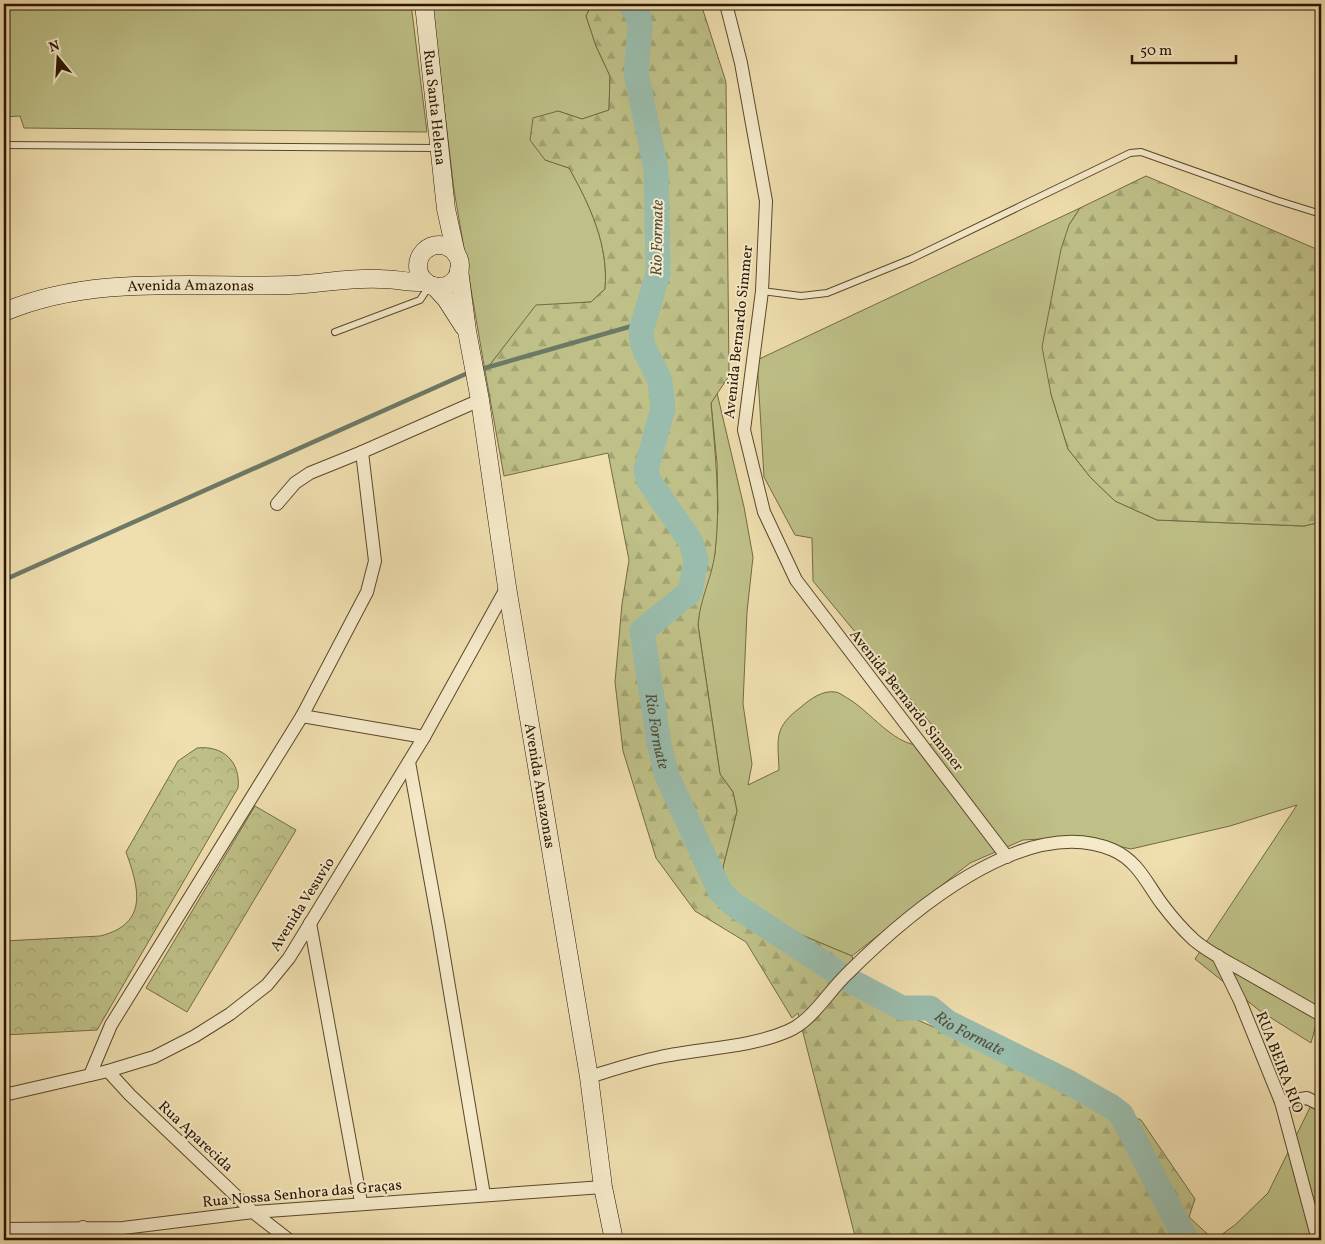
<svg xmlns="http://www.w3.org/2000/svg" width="1325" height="1244" font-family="Vollkorn,serif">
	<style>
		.green { fill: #bec087; stroke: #746a44 }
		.forest { fill: url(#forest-firs); stroke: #746a44 }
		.park { fill: url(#park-crowns); stroke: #746a44 }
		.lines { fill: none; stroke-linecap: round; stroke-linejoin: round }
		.stream { stroke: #6d7967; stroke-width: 4.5 }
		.river { stroke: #9abcac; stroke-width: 25 }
		.lane-casing { stroke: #5b472c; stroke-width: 8 }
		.street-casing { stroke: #5b472c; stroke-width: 14 }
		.secondary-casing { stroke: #2a1500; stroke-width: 19 }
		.lane { stroke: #f5eaca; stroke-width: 6 }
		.street { stroke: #f5eaca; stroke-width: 12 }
		.secondary { stroke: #f5eaca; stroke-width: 18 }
		.labels { text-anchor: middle; stroke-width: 4; stroke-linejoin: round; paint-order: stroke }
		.street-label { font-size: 15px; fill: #2a1500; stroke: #f5eaca }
		.water-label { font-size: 16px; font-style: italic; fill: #514f3c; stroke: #f5eaca }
	</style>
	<defs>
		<pattern id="forest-firs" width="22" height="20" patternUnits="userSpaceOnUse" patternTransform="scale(1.25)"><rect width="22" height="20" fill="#bec087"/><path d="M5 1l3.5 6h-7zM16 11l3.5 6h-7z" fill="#a3a473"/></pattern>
		<pattern id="park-crowns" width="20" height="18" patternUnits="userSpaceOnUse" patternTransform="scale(1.25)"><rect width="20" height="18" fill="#bec087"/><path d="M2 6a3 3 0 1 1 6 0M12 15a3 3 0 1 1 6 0" fill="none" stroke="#a3a473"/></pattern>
	</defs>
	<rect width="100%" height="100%" fill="#efdeae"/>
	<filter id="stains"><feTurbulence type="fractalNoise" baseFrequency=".004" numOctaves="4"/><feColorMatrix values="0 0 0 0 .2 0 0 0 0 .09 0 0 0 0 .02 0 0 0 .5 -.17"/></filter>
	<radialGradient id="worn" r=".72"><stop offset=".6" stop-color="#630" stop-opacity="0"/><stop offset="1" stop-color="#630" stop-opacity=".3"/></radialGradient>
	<!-- green -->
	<g class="green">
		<path d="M4 4H411L427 132 24 128 20 116 4 117Z"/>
		<path d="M432 4H592L586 16 596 46 610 76 609 110 582 119 558 111 545 160 569 168C590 205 609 246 605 289L591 302 536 306 485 371 454 190Z"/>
		<path d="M1080 208 1069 225 1051 394 1068 449 1091 478 1115 501 1157 520 1304 526 1321 522V1023L1317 1021 1311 1043 1260 1011 1195 959 1297 805 1230 826 1131 849 1078 837 1023 840 970 863 852 956 751 914 728 898 723 867 737 811 733 792 720 774 698 625 700 604 715 554 718 509 717 463 711 403 717 393 744 507 753 557 747 612 743 704 752 764 748 785 779 770C778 738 773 728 801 707 810 699 823 690 835 692 839 692 845 697 849 699 875 715 901 756 935 743L936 730 813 581 812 538 795 535 764 477 757 360Z"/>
		<path d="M1321 1085V1240H1214L1235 1225 1268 1193Z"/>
	</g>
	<!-- forest -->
	<g class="forest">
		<path d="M592 4H701L726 82 729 376 711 403C715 453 721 503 715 553 712 578 700 598 698 625L720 774 733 792 737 811 723 867 728 898 751 914 852 956 853 961 833 982 1141 1120 1195 1199 1189 1217 1214 1240H856L798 1013 792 1018 746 942 695 911 656 858 623 751 615 682 622 604 629 560 608 453 504 476 485 371 536 305 591 302 605 289C609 246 590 205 569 168L545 160 530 140 533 118 558 111 582 119 609 110 610 76 596 46 586 16Z"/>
		<path d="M1146 176 1321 251V522L1304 526 1157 520 1115 501 1091 478 1068 449 1051 394 1042 347 1061 249 1069 225 1080 208Z"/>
	</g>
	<!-- park -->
	<g class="park">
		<path d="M197 748C223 745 241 762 238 788L97 1030 4 1035V941L100 936C149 924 139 888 126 852L178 761Z"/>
		<path d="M255 806 296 830 187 1012 146 988Z"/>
	</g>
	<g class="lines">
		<!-- stream -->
		<g class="stream">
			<path d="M478 370 632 326 641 329"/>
			<path d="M4 580 470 372"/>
		</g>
		<!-- river -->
		<path class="river" id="s1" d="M631 4 638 16 640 26 636 73 656 169 658 273 641 331 643 346 660 381 663 408 646 470 649 481 691 542 696 560 690 592 642 631 659 744 667 776 720 891 733 904 847 979 902 1008H930L947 1022 1070 1083 1112 1107 1121 1114 1129 1129 1186 1240"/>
		<defs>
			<g id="lane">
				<path d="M4 145 437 148"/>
				<path d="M762 291 801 296 827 293 911 259 1130 153 1141 152 1276 200 1321 214"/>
				<path d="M335 332 420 300 430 285"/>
			</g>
			<g id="street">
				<path d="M726 4 741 63 766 201 762 291 744 430 764 512 796 580 1007 857"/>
				<path d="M277 504 295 483 310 473 362 452"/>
				<path d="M424 737 302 716 367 592 375 561 362 452 480 400"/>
				<path d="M409 762 439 927 484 1195"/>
				<path d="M310 923 361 1202"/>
				<path d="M1218 956 1240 1001 1281 1102 1318 1240"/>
				<path d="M108 1071 130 1095 253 1212 289 1240"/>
				<path d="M90 1075 111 1025 302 716"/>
				<path d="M589 1077C612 1070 636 1062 660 1057 702 1048 749 1048 788 1031 812 1021 828 992 847 974 905 916 1024 812 1113 850 1138 861 1147 884 1162 904 1171 916 1183 930 1194 940 1208 952 1226 961 1242 970 1268 985 1295 1000 1321 1015"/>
				<path d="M4 1095 108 1071 154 1057 195 1036 230 1014 267 985 289 958 424 737 507 587"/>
				<path d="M1281 1102 1307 1098 1321 1105"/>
				<path d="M83 1227 98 1240"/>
				<path d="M4 1229 123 1228 253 1212 603 1187"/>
			</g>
			<g id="secondary">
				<path id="s2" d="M424 4 446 209 456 254"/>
				<circle cx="439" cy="266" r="21"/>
				<path id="s3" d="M459 270 467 331 480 400 507 587 589 1077 603 1187 614 1240"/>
				<path d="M434 286 446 299 464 327"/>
				<path id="s4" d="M4 312C93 274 195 288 290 285 320 284 351 277 381 279 396 279 410 283 426 282"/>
			</g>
		</defs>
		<!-- lane casing -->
		<use href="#lane" class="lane-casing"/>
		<!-- street casing -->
		<use href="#street" class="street-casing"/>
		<!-- secondary casing -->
		<use href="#secondary" class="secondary-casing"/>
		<!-- lane -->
		<use href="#lane" class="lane"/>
		<!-- street -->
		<use href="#street" class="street"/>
		<!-- secondary -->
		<use href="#secondary" class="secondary"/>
	</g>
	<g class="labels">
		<!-- street labels -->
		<g class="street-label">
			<text dy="5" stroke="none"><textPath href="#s2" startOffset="104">Rua Santa Helena</textPath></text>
			<text dy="5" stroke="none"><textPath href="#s4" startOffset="190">Avenida Amazonas</textPath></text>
			<text transform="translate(738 332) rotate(-84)" y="5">Avenida Bernardo Simmer</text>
			<text transform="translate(907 700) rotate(52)" y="5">Avenida Bernardo Simmer</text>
			<text dy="5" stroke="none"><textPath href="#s3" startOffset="522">Avenida Amazonas</textPath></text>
			<text transform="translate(302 904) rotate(-58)" y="5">Avenida Vesuvio</text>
			<text transform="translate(1280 1062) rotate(69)" y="5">RUA BEIRA RIO</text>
			<text transform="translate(196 1136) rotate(43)" y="5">Rua Aparecida</text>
			<text transform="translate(302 1193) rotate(-5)" y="5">Rua Nossa Senhora das Graças</text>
		</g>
		<!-- water labels -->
		<g class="water-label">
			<text transform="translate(656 238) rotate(-89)" y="6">Rio Formate</text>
			<text dy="6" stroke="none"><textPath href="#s1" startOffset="779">Rio Formate</textPath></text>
			<text dy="6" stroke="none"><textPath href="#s1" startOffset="1244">Rio Formate</textPath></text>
		</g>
	</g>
	<!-- margin -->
	<rect width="1325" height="1244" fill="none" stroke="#efdeae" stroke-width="20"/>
	<rect x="5" y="5" width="1315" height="1234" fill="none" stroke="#2a1500" stroke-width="2.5"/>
	<rect x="10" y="10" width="1305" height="1224" fill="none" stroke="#2a1500"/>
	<!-- north arrow -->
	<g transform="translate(58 58) rotate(342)" stroke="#f5eaca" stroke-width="4" paint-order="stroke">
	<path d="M0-4L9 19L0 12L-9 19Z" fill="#2a1500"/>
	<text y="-8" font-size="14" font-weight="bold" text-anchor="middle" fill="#2a1500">N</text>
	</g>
	<!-- scale -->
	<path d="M1132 55v8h104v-8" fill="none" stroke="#2a1500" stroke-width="2.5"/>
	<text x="1140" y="55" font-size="15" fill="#2a1500" stroke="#f5eaca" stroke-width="4" paint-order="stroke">50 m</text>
	<rect width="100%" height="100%" filter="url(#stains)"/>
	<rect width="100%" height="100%" fill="url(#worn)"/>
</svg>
